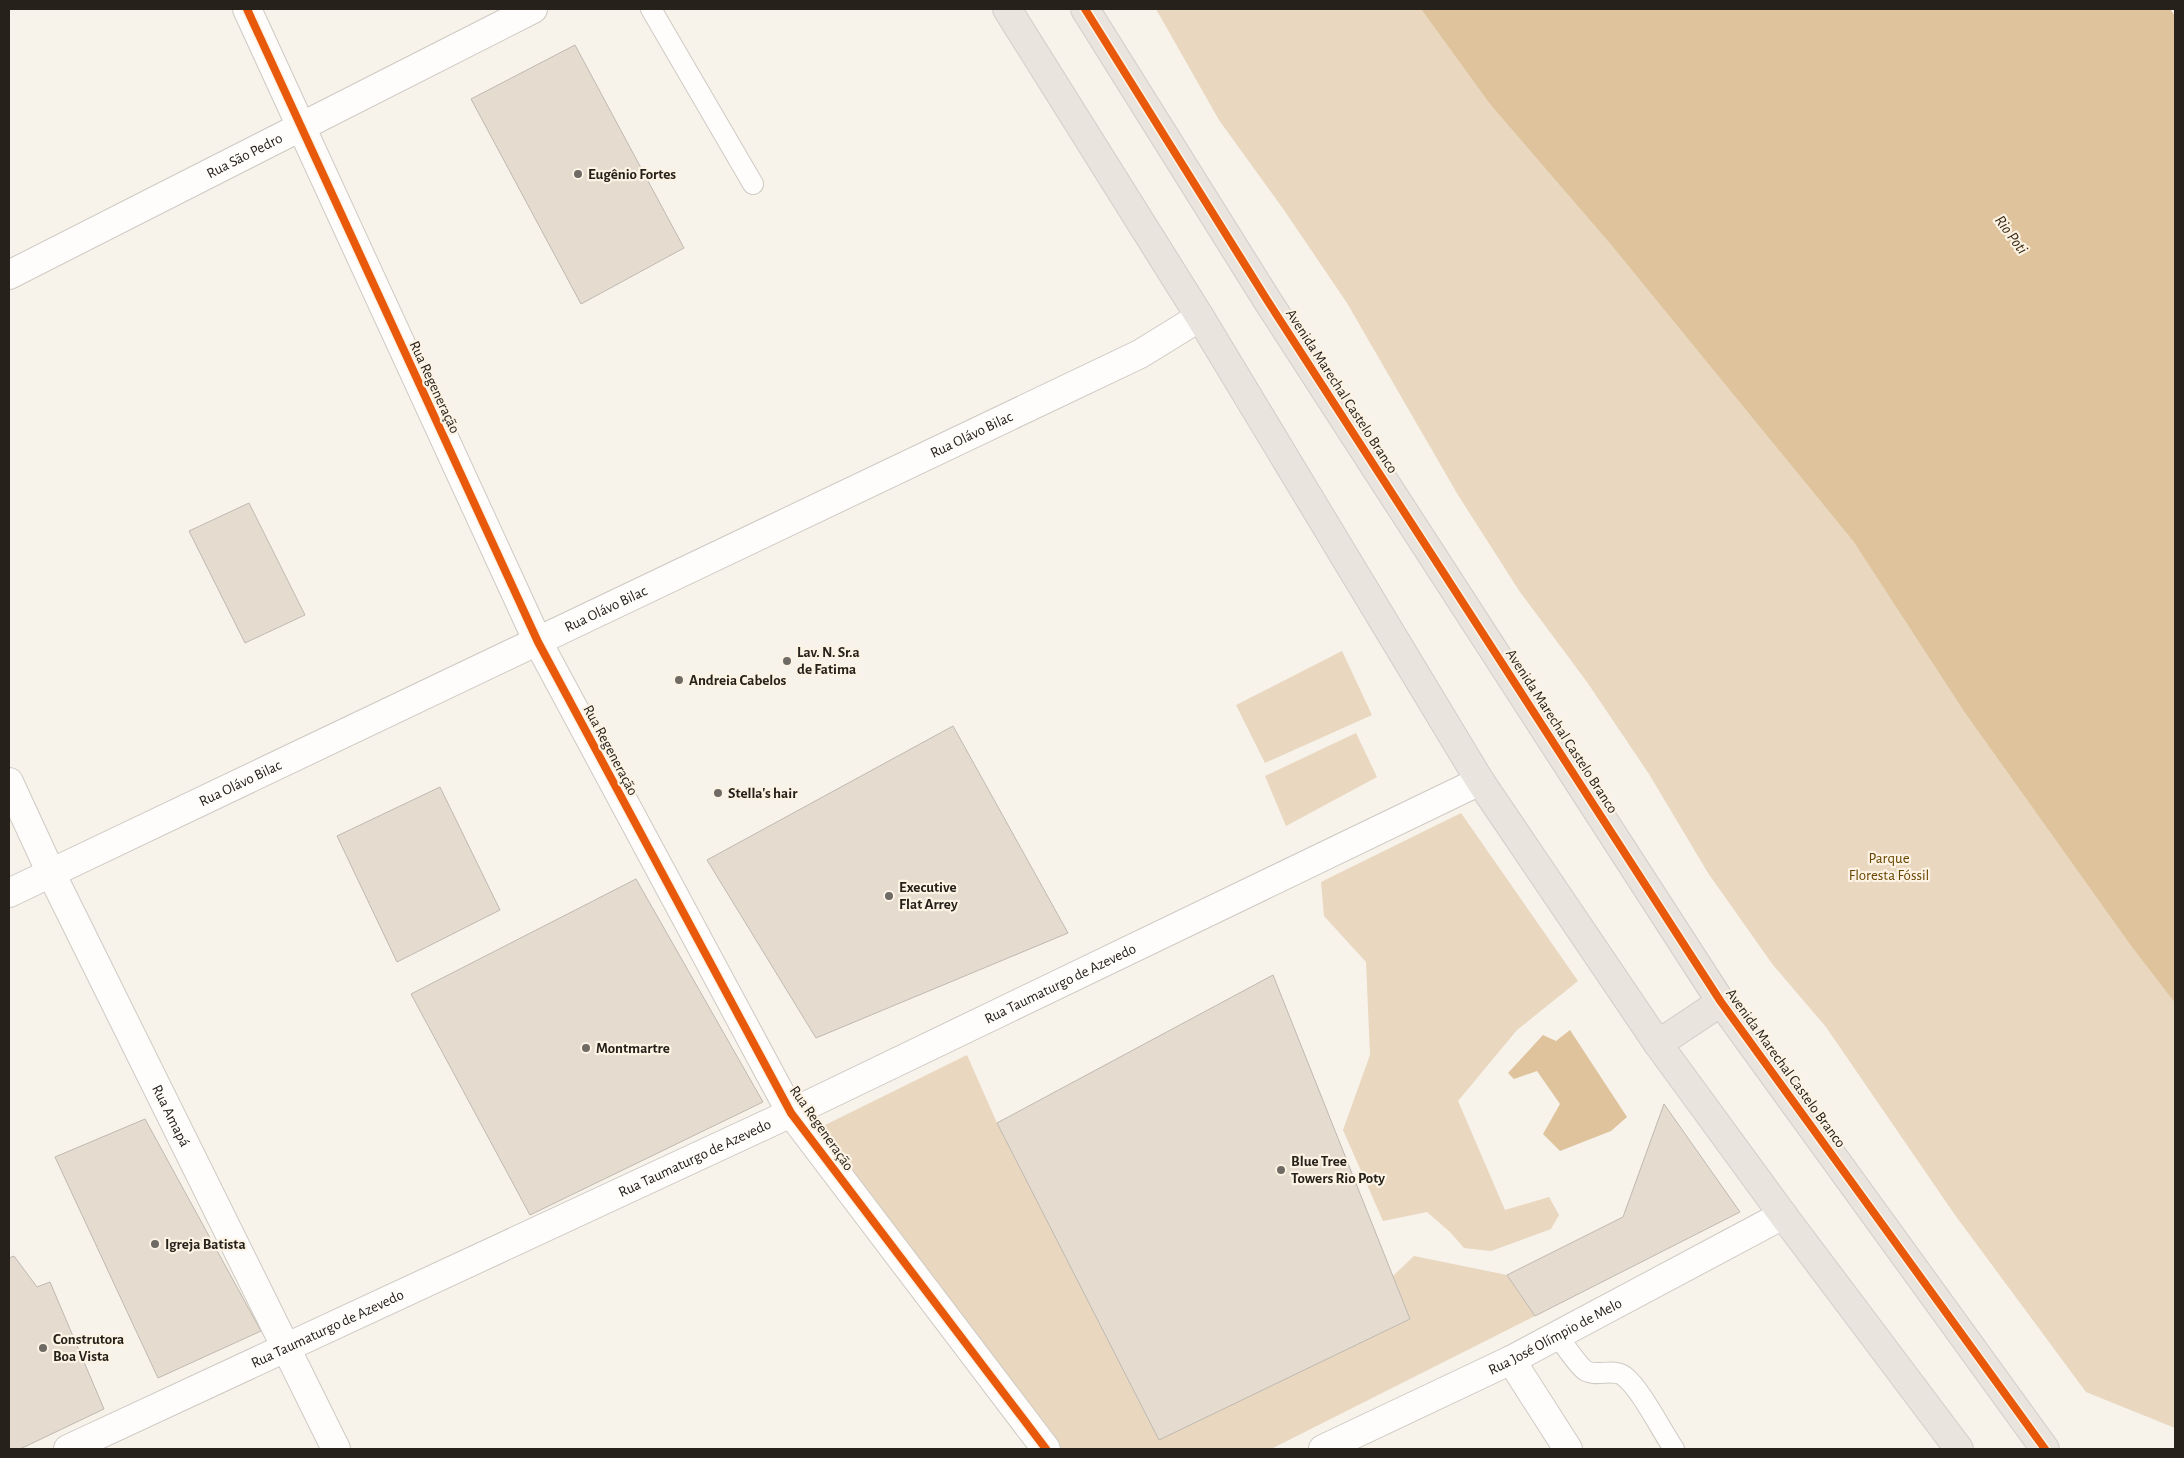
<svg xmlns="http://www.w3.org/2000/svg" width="2184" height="1458" font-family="'Alegreya Sans',sans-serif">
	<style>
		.green { fill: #e9d7bf }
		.water { fill: #dec39c }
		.building { fill: #e5dbce; stroke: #beb9b2 }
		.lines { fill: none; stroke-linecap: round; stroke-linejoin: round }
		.service-casing { stroke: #cecac3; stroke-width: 22 }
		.minor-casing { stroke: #cecac3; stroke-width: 30 }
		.tertiary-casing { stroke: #cecac3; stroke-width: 30 }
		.primary-casing { stroke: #d0ceca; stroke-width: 30 }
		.service { stroke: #fefdfc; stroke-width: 20 }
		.minor { stroke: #fefdfc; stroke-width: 28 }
		.tertiary { stroke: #fefdfc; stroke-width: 28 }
		.primary { stroke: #e9e4de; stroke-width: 28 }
		.cycleway-casing { stroke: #fdf3e4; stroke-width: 11 }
		.cycleway { stroke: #e8590c; stroke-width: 8 }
		.poi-dot { fill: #6f6a63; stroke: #fdf3e4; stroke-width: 2 }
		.labels { text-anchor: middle; stroke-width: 4.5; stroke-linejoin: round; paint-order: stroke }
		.street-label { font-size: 15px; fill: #26211a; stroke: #fdf3e4 }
		.poi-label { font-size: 15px; font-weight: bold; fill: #26211a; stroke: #fdf3e4; text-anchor: start }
		.park-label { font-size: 15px; fill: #684500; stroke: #fdf3e4 }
		.water-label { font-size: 16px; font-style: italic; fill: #382811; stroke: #fdf3e4 }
	</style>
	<rect width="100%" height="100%" fill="#f7f2ea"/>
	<!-- green -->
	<g class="green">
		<path d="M1156 9H1421L1489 103 1612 246 1853 541 1965 713 2131 946 2175 1003V1428L2086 1392 1955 1215 1826 1027 1773 965 1708 873 1649 774 1587 682 1520 592 1458 495 1347 303 1284 210 1219 120Z"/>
		<path d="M1342 651 1372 715 1265 763 1236 705Z"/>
		<path d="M1356 733 1377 777 1286 826 1265 776Z"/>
		<path d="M1461 813 1578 981 1517 1030 1458 1101 1505 1210 1549 1197 1559 1215 1551 1229 1491 1251 1464 1248 1450 1232 1427 1212 1383 1221 1343 1130 1370 1055 1366 962 1324 916 1321 882Z"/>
		<path d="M967 1055 997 1123 1159 1439 1410 1319 1393 1276 1414 1256 1507 1275 1535 1316 1271 1449H1062L819 1128Z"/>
	</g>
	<!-- water -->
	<g class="water">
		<path d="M1421 9H2170L2175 16V1003L2131 946 1965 713 1853 541 1612 246 1489 103Z"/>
		<path d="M1570 1030 1627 1117 1611 1131 1560 1151 1543 1134 1560 1104 1537 1071 1514 1079 1508 1073 1543 1035 1556 1041Z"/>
	</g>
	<!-- building -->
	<g class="building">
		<path d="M575 45 684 248 581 304 471 99Z"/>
		<path d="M249 503 305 615 245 643 189 531Z"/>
		<path d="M953 726 1068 933 816 1038 707 860Z"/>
		<path d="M440 787 500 910 397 962 337 836Z"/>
		<path d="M636 879 763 1102 530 1215 411 994Z"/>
		<path d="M1273 975 1410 1319 1159 1440 997 1123Z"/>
		<path d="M1664 1104 1740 1212 1535 1316 1507 1275 1623 1217Z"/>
		<path d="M145 1119 261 1331 158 1378 55 1157Z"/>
		<path d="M14 1256 37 1287 50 1282 104 1409 20 1449H9V1258Z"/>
	</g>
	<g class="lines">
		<defs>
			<g id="service">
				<path d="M651 9 753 184"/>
				<path d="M1557 1335C1564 1344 1578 1366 1586 1371 1598 1377 1613 1368 1624 1376 1641 1389 1661 1430 1674 1449"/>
			</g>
			<g id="minor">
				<path d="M247 9 538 642 791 1113 1046 1449"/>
				<path id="s1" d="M9 782 51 873 336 1449"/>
				<path d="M1511 1360 1568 1449"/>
				<path id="s2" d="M68 1449 791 1113 1480 781"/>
				<path id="s3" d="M1323 1449 1511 1360 1783 1215"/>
			</g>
			<g id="tertiary">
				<path id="s4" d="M9 275 533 9"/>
				<path id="s5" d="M9 893 1140 354 1200 317"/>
			</g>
			<g id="primary">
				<path d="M1007 9 1200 317 1480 781 1658 1044 1783 1215 1959 1449"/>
				<path d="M1085 9 1267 300 1721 1002 2045 1449"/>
				<path d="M1658 1044 1721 1002"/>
			</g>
		</defs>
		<!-- service casing -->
		<use href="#service" class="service-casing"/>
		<!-- minor casing -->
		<use href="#minor" class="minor-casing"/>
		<!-- tertiary casing -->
		<use href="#tertiary" class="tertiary-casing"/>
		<!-- primary casing -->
		<use href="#primary" class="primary-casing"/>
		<!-- service -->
		<use href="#service" class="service"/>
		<!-- minor -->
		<use href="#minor" class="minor"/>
		<!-- tertiary -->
		<use href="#tertiary" class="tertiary"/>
		<!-- primary -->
		<use href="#primary" class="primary"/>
		<defs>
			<g id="cycleway">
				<path d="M247 9 538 642 791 1113 1046 1449"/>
				<path d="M1085 9 1267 300 1721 1002 2045 1449"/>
			</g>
		</defs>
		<!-- cycleway casing -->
		<use href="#cycleway" class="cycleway-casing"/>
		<!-- cycleway -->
		<use href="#cycleway" class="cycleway"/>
	</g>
	<!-- markers -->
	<g class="poi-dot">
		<circle cx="578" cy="174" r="5"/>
		<circle cx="787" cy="661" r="5"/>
		<circle cx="679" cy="680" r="5"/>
		<circle cx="718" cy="793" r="5"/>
		<circle cx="889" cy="896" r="5"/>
		<circle cx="586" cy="1048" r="5"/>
		<circle cx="1281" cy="1170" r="5"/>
		<circle cx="155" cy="1244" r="5"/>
		<circle cx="43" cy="1348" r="5"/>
	</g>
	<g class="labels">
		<!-- street labels -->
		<g class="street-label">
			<text dy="5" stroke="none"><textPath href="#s4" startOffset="264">Rua São Pedro</textPath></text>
			<text transform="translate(435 387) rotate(65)" y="5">Rua Regeneração</text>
			<text transform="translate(1342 391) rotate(57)" y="5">Avenida Marechal Castelo Branco</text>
			<text dy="5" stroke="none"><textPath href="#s5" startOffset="1066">Rua Olávo Bilac</textPath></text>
			<text dy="5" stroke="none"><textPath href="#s5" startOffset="661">Rua Olávo Bilac</textPath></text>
			<text transform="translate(1562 731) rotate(57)" y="5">Avenida Marechal Castelo Branco</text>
			<text transform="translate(611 750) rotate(62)" y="5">Rua Regeneração</text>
			<text dy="5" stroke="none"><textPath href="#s5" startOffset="256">Rua Olávo Bilac</textPath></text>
			<text dy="5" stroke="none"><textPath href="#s2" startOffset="1096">Rua Taumaturgo de Azevedo</textPath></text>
			<text transform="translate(1786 1068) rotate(54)" y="5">Avenida Marechal Castelo Branco</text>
			<text dy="5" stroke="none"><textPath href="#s1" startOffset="371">Rua Amapá</textPath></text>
			<text transform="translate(822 1128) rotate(55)" y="5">Rua Regeneração</text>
			<text dy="5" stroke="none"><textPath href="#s2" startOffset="691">Rua Taumaturgo de Azevedo</textPath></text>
			<text dy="5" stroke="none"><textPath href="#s2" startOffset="286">Rua Taumaturgo de Azevedo</textPath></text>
			<text dy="5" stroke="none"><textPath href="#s3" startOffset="258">Rua José Olímpio de Melo</textPath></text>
		</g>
		<!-- poi labels -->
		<g class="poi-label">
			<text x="588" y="179">Eugênio Fortes</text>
			<text x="797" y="657">Lav. N. Sr.a<tspan x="797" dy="17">de Fatima</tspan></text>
			<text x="689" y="685">Andreia Cabelos</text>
			<text x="728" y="798">Stella's hair</text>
			<text x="899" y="892">Executive<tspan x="899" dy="17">Flat Arrey</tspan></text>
			<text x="596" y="1053">Montmartre</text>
			<text x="1291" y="1166">Blue Tree<tspan x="1291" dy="17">Towers Rio Poty</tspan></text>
			<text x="165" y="1249">Igreja Batista</text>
			<text x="53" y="1344">Construtora<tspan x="53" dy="17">Boa Vista</tspan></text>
		</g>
		<!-- park labels -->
		<g class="park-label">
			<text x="1889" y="863">Parque<tspan x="1889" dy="17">Floresta Fóssil</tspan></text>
		</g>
		<!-- water labels -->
		<g class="water-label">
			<text transform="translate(2012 234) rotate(54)" y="6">Rio Poti</text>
		</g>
	</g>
	<!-- border -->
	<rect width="2184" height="1458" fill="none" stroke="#26211a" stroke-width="20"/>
</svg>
